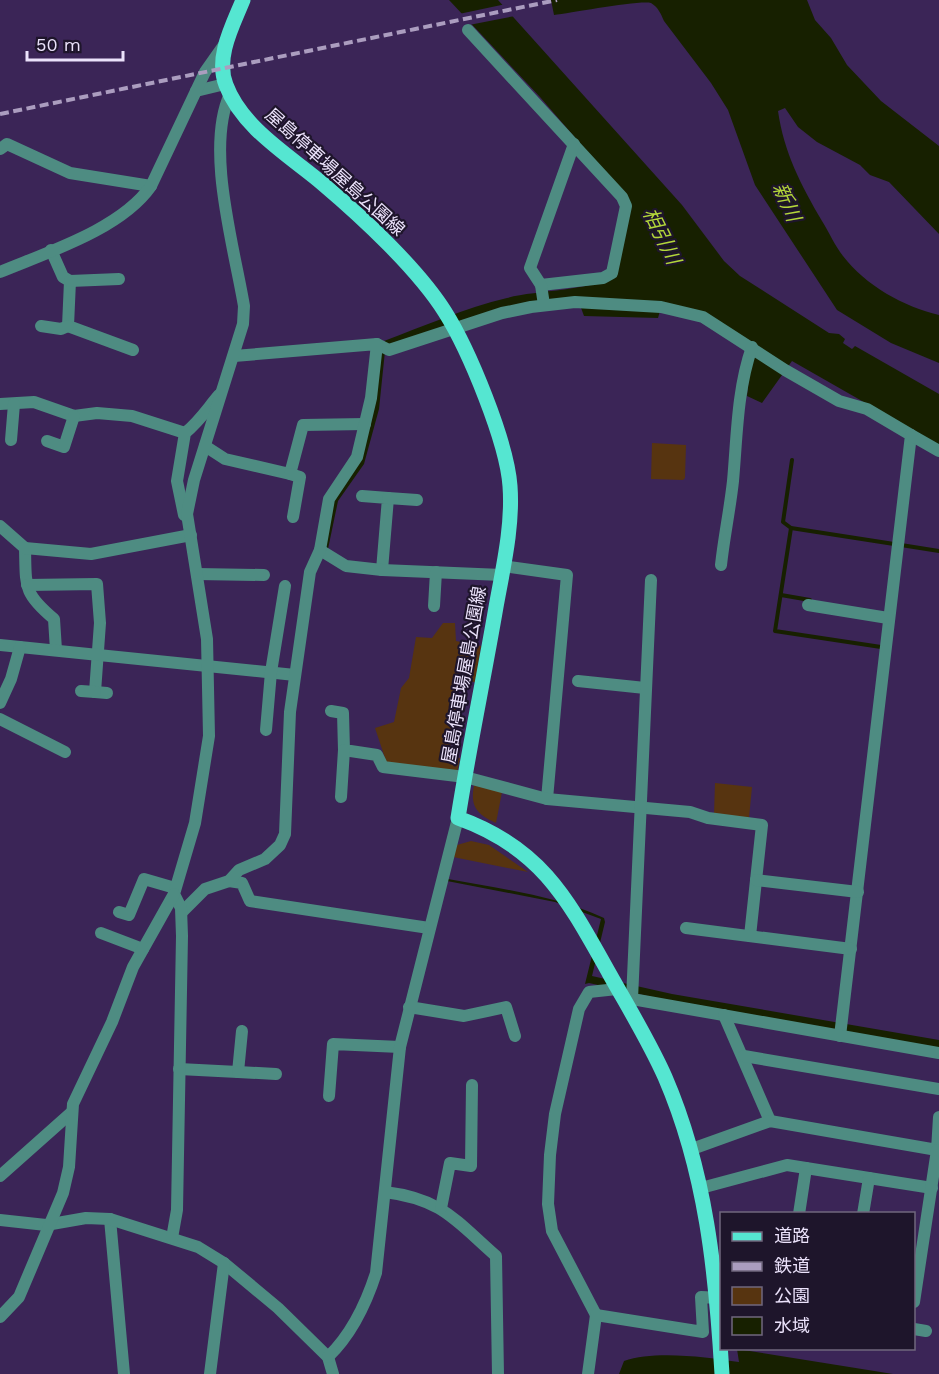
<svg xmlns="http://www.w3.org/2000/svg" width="939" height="1374" font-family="'Work Sans','Noto Sans JP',sans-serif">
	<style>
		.green { fill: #573410 }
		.water { fill: #172000 }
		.pier { fill: #3b2557 }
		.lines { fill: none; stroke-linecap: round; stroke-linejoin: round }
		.stream { stroke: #172000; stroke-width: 4 }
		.minor { stroke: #4e8c82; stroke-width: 12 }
		.major { stroke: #55e6d1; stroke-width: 15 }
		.rail { stroke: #ab9dbf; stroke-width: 4; stroke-dasharray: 9 4.5; stroke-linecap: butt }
		.labels { text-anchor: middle; stroke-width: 4.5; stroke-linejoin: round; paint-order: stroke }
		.street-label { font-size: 18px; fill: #ebe2fb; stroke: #1e152b }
		.water-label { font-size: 20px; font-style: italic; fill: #b3d63a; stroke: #1e152b }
	</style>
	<rect width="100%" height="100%" fill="#3b2557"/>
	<!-- green -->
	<g class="green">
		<path d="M652 443 686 445 685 478 683 480 651 479Z"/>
		<path d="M443 623H455L456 641 481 646 475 682 460 681 449 756 460 758 457 772 387 764 375 728 394 722 401 688 409 678 416 637 432 638Z"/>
		<path d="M715 783 752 787 749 818 714 814Z"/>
		<path d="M474 785 502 792 496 823C476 814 470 806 474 785Z"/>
		<path d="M471 841 489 845 528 872 453 857 457 845Z"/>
	</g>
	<!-- water -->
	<g class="water">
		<path d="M449 0H498L682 205 724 261 740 276 829 333 839 334 845 339 843 343 852 349 855 346 939 394V445L792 361 762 403 747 396 751 360 758 347 662 304 658 318 584 316 577 297 390 346 384 341C424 326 465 308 507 298 535 290 594 291 615 275L622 192 540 97Z"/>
		<path d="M551 0H807L815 20 831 38 847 65 881 101 939 146V234L889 182 870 175 860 165 817 142 798 127 785 108 778 111C784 153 801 185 822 221 829 232 835 246 843 256 865 285 904 307 939 315V363L891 343 837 310 755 185 728 110 711 83 664 21C661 14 658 7 651 3 639 0 571 13 554 15Z"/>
		<path d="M380 350 385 351 379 409 364 464 338 501 328 549 322 548 330 508 359 457Z"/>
		<path d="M448 879C500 889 555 895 604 918L605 922 592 976 672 994 939 1040V1048L652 997 589 983 585 984 601 919 555 902 447 881Z"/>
		<path d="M737 1349 893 1374H619L624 1361C655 1350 706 1357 739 1362Z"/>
	</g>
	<!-- pier -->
	<path class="pier" d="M506 4 515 16 469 25 459 14Z"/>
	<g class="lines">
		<!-- stream -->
		<g class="stream">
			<path d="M792 460 783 522 791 528 894 544"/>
			<path d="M791 528 775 631 881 647"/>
			<path d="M901 545 939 551"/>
			<path d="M781 595 810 600"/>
		</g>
		<!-- minor -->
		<g class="minor">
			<path d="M468 30 622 197 626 206 612 273 603 278 541 285"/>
			<path d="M196 91 225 84"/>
			<path d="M0 149 7 144 70 173 151 186"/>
			<path d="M51 250 63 277 70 281 68 326 133 350"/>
			<path d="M0 272C48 252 121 229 151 186L205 72 224 45"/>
			<path d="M70 281 119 279"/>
			<path d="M544 305 541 285 530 268 574 144"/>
			<path d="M41 326 61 329 68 326"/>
			<path d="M377 344 389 350 502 313 531 307 575 302 661 307 703 317 785 370 839 401 867 409 911 435 840 1036"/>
			<path d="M0 404 34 402 74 416 97 413 132 416 185 433"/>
			<path d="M911 435 939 451"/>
			<path d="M11 440 14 404"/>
			<path d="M47 441 64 447 74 416"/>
			<path d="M205 446 225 459 290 474 303 425 365 424"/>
			<path d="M290 474 300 477 293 517"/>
			<path d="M362 496 388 498 382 570"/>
			<path d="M388 498 417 500"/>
			<path d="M184 515 177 481 185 433C200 421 207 409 219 395"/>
			<path d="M0 526 25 548C26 587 23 593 54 619L56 650"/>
			<path d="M25 548 91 554 191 535"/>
			<path d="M320 550 346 566 382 570 502 575"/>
			<path d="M721 565C724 537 730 509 733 481 737 437 737 390 752 347"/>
			<path d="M503 566 567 575 547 799"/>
			<path d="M197 574 264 575"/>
			<path d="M27 585 97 584 100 623 95 692 107 693"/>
			<path d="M808 605 888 618"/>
			<path d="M434 606 436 572"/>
			<path d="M0 645 295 675"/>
			<path d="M578 681 645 688"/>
			<path d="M81 691 95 692"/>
			<path d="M0 703 11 679 20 647"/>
			<path d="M331 711 343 713 344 750 377 755 383 767 465 777 547 799 690 812 708 818 762 825 750 936"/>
			<path d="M0 719 65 752"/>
			<path d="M266 730 271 672 285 586"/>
			<path d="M341 797 344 750"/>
			<path d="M756 880 858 892"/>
			<path d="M229 881 242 883 250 901 429 928"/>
			<path d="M119 912 129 915 144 879 175 888"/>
			<path d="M182 912 205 889 229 881 239 870 265 859 280 845 285 834 290 712 310 572 320 550 329 499 357 457 371 398 377 344 234 356"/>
			<path d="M686 928 851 949"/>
			<path d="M101 933 143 949"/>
			<path d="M632 999 651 580"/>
			<path d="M625 1002 632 999 939 1053"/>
			<path d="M409 1007 464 1016 506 1007 515 1036"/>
			<path d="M724 1015 770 1121"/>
			<path d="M744 1056 939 1089"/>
			<path d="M179 1069 238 1072 242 1031"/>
			<path d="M238 1072 276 1074"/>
			<path d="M329 1096 333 1044 400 1047"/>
			<path d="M692 1149 770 1121 937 1150 939 1117"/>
			<path d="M0 1176 72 1112"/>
			<path d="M701 1188 787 1165 932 1188"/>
			<path d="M385 1192C442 1199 455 1220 496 1256L498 1374"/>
			<path d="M441 1208 450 1163 471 1166 472 1085"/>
			<path d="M799 1214 806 1168"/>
			<path d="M863 1214 869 1178"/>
			<path d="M110 1219 124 1374"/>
			<path d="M0 1220 46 1225 86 1218 110 1219 198 1247 224 1263 278 1308 328 1357 333 1374"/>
			<path d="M172 1238 177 1210 182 936 181 908 174 894 195 823 209 736 207 639 187 514 194 480 243 324 244 306C234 246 205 149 230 94"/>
			<path d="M914 1302 937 1150"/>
			<path d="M596 1315 552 1231 548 1204 550 1155 555 1114 579 1009 589 992 617 989"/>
			<path d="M0 1317 19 1297 63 1193 69 1167 73 1104 112 1022 133 967 174 894"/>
			<path d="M914 1329 926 1331"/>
			<path d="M328 1357C352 1334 366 1304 376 1273L400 1047 458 818"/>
			<path d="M210 1374 224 1263"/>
			<path d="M588 1374 596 1315 703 1332 701 1297 722 1298"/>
		</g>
		<!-- major -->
		<path class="major" d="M243 0C233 25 215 57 226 85 242 128 290 156 323 184 362 217 418 269 445 312 469 350 507 442 510 486 513 526 503 568 496 607 484 677 469 748 458 818 542 848 568 900 609 973 628 1007 649 1041 665 1077 706 1172 716 1272 722 1374"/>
		<!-- rail -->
		<path class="rail" d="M0 114 557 0"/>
	</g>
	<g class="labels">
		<!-- street labels -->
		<g class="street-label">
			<text transform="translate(335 172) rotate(42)" y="6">屋島停車場屋島公園線</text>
			<text transform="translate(464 675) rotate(-80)" y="6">屋島停車場屋島公園線</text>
		</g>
		<!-- water labels -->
		<g class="water-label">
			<text transform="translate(787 202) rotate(66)" y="7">新川</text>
			<text transform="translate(662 236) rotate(64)" y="7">相引川</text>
		</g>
	</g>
	<!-- legend -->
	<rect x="720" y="1212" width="195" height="138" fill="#1e152b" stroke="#70677e" stroke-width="1.5"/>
	<rect x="732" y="1232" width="30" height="9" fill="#55e6d1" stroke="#70677e" stroke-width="1.5"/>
	<text x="774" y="1242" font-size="18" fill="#ebe2fb">道路</text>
	<rect x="732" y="1262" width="30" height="9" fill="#ab9dbf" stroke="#70677e" stroke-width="1.5"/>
	<text x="774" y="1272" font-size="18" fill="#ebe2fb">鉄道</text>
	<rect x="732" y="1287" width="30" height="18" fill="#573410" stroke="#70677e" stroke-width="1.5"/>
	<text x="774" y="1302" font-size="18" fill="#ebe2fb">公園</text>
	<rect x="732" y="1317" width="30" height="18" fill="#172000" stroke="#70677e" stroke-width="1.5"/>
	<text x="774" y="1332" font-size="18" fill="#ebe2fb">水域</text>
	<!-- scale -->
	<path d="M27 51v9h96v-9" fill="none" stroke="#ebe2fb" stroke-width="3"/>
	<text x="36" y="51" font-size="18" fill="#ebe2fb" stroke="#1e152b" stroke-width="4.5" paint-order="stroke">50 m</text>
</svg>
